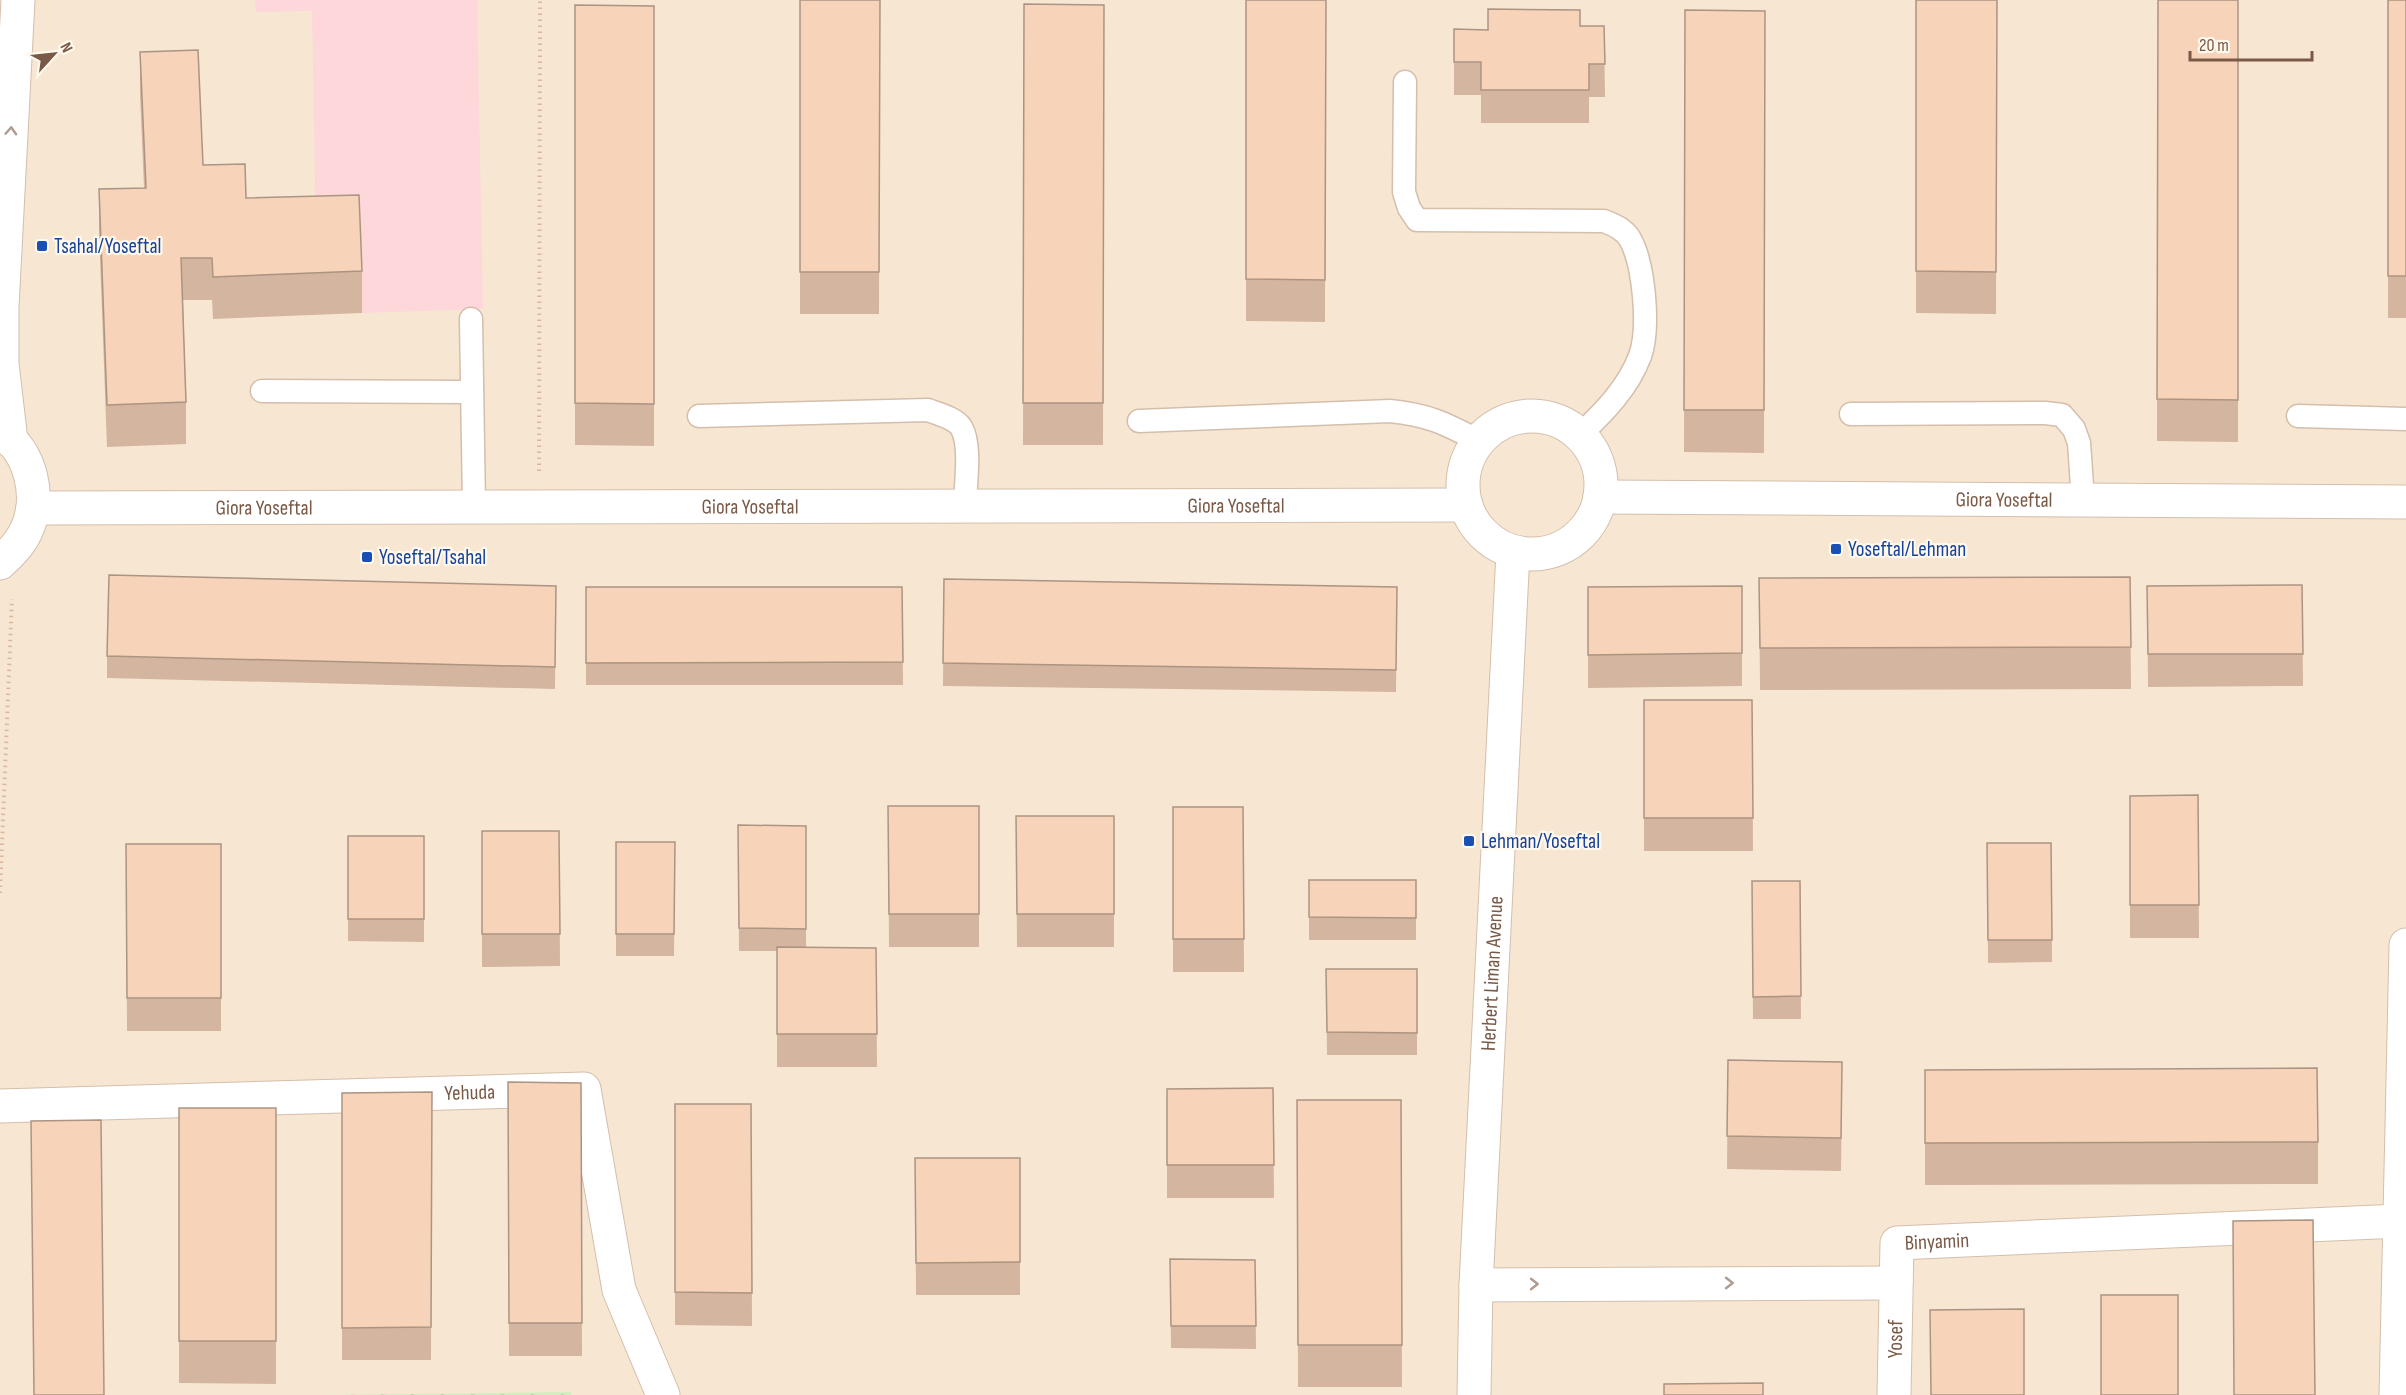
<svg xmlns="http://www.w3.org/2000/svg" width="2406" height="1395" font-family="'Sofia Sans Condensed',sans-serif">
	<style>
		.residential { fill: #f7e7d2 }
		.medical { fill: #fdd7da }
		.park { fill: url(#park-crowns) }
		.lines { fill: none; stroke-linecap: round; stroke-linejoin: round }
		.service-casing { stroke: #d4beac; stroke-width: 25 }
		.minor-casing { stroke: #d4beac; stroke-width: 35 }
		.tertiary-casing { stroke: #d4beac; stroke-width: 35 }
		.path { stroke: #dcb69c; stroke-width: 4; stroke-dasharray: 1.5 4.5; stroke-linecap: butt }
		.service { stroke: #fff; stroke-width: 22 }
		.minor { stroke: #fff; stroke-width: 33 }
		.tertiary { stroke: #fff; stroke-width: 33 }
		.wall { fill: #d4b59f }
		.building { fill: #f6d3b9; stroke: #ac9482; stroke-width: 1.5 }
		.oneway { stroke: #af9c91 }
		.transit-dot { fill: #1a4fb4; stroke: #fff8ed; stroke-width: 2 }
		.labels { text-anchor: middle; stroke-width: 4.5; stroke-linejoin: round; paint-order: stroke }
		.transit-label { font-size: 21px; fill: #164399; stroke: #fff8ed; text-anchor: start }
		.street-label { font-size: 21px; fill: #7a5a47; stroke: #fff8ed }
	</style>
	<defs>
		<pattern id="park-crowns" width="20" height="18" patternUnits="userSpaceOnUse" patternTransform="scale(1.5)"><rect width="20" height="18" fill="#d2eec1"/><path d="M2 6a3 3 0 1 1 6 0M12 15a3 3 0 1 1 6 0" fill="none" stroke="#afc49f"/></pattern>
	</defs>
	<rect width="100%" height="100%" fill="#fef5e4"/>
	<!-- residential -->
	<rect class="residential" x="0" y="0" width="2406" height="1395"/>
	<!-- medical -->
	<path class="medical" d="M255 0H477L483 309 362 313 359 237 316 238 312 11 256 12Z"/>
	<!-- park -->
	<path class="park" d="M571 1392V1395H323Z"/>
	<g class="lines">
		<defs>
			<g id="service">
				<path d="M1405 82 1404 192 1409 208 1417 220 1604 221C1614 225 1624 229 1630 239 1644 264 1650 328 1640 356 1628 388 1604 412 1580 435"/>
				<path d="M471 319 474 507"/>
				<path d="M262 391 472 392"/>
				<path d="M1851 414 2045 413 2062 415 2074 429 2079 443 2083 500"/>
				<path d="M699 416 928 410C938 414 955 418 961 427 972 445 965 486 965 506"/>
				<path d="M2298 416 2406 419"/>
				<path d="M1139 421 1390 411C1429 415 1444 423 1479 441"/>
			</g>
			<g id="minor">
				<path id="s1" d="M0 1106 584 1089 619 1290 663 1395"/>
				<path d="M1476 1285 1896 1283"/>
				<path id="s2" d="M1894 1395 1897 1243 2400 1221"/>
				<path d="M2396 1395 2406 945"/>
			</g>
			<g id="tertiary">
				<circle cx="1532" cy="485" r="69"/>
				<path d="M0 431C31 451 42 498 26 531 20 544 11 553 0 563"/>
				<path d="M11 441 2 364V307L18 0"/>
				<path id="s3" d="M1600 497 2406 502"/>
				<path id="s4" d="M33 508 1466 505"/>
				<path id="s5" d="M1474 1395 1476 1285 1513 552"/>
			</g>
		</defs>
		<!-- service casing -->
		<use href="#service" class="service-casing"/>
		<!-- minor casing -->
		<use href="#minor" class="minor-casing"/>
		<!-- tertiary casing -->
		<use href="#tertiary" class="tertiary-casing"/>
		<!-- path -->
		<g class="path">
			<path d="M539 471 540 0"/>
			<path d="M0 893 12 599"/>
		</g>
		<!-- service -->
		<use href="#service" class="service"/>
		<!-- minor -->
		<use href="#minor" class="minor"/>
		<!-- tertiary -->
		<use href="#tertiary" class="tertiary"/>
	</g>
	<!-- wall -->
	<g class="wall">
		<path d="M800 0H880L879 314H800Z"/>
		<path d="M1246 0H1326L1325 322 1246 321Z"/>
		<path d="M1916 0H1997L1996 314 1916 313Z"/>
		<path d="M2158 0H2238V442L2157 441Z"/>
		<rect x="2388" y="0" width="18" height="318"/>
		<path d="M1024 4 1104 5 1103 445H1023Z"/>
		<path d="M575 5 654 6V446L575 445Z"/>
		<path d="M1685 10 1765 11 1764 453 1684 452Z"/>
		<path d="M1580 26H1604L1605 97H1589V123H1481V95H1454V29L1488 30Z"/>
		<path d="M140 52 203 165 246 198 362 271V313L213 319 212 300H183L186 402V444L107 447 99 231V189L144 188 140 94Z"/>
		<path d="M2130 577 2131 689 1760 690 1759 578Z"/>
		<path d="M944 579 1397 587 1396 692 943 686Z"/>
		<path d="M2302 585 2303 686 2148 687 2147 586Z"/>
		<path d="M556 586 555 689 107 678V656Z"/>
		<path d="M1742 586V686L1588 688V587Z"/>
		<path d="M586 587H902L903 685H586Z"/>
		<path d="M1644 700H1752L1753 851H1644Z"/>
		<path d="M2198 795 2199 938H2130V796Z"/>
		<path d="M888 806H979V947H889Z"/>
		<path d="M1173 807H1243L1244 972H1173Z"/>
		<path d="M1016 816H1114V947H1017Z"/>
		<path d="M738 825 806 826V947L876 948 877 1067H777V951H739Z"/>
		<path d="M482 831H559L560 966 482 967Z"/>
		<path d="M348 836H424V942L348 941Z"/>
		<path d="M616 842H675L674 956H616Z"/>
		<path d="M1987 843H2051L2052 962 1988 963Z"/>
		<path d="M126 844H221V1031H127Z"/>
		<rect x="1309" y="880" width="107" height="60"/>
		<path d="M1752 881H1800L1801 1019H1753Z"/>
		<path d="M1326 969H1417V1055H1327Z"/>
		<path d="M1728 1060 1842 1095 1841 1171 1727 1169Z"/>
		<path d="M1925 1070 2318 1142V1184L1925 1185Z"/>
		<path d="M508 1082 581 1083 582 1356H509Z"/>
		<path d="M1273 1088 1274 1198H1167V1089Z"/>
		<path d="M432 1092 431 1360H342V1093Z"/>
		<path d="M1297 1100H1401L1402 1387H1298Z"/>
		<path d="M675 1104H751L752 1326 675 1325Z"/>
		<path d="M179 1108H276V1384L179 1383Z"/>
		<path d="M915 1158H1020V1295H916Z"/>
		<path d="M1170 1259 1255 1260 1256 1349 1171 1348Z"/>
	</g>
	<!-- building -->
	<g class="building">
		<path d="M800 0H880L879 272H800Z"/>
		<path d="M1246 0H1326L1325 280 1246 279Z"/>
		<path d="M1916 0H1997L1996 272 1916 271Z"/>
		<path d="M2158 0H2238V400L2157 399Z"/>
		<rect x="2388" y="0" width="18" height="276"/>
		<path d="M1024 4 1104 5 1103 403H1023Z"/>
		<path d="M575 5 654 6V404L575 403Z"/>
		<path d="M1488 9 1580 10V26H1604L1605 64H1589V90H1481V62H1454V29L1488 30Z"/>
		<path d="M1685 10 1765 11 1764 410H1684Z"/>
		<path d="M198 50 203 165 245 164 246 198 359 195 362 271 213 277 212 258H181L186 402 107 405 99 189 146 188 140 52Z"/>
		<path d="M109 575 556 586 555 667 107 656Z"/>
		<path d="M2130 577 2131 647 1760 648 1759 578Z"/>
		<path d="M944 579 1397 587 1396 670 943 663Z"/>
		<path d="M2302 585 2303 654H2148L2147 586Z"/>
		<path d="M1742 586V653L1588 655V587Z"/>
		<path d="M586 587H902L903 662 586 663Z"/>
		<path d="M1644 700H1752L1753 818H1644Z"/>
		<path d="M2198 795 2199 905H2130V796Z"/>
		<path d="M888 806H979V914H889Z"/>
		<path d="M1173 807H1243L1244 939H1173Z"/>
		<path d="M1016 816H1114V914H1017Z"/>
		<path d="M738 825 806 826V929L739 928Z"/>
		<path d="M482 831H559L560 934H482Z"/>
		<rect x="348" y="836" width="76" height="83"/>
		<path d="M616 842H675L674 934H616Z"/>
		<path d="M1987 843H2051L2052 940H1988Z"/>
		<path d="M126 844H221V998H127Z"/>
		<path d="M1309 880H1416V918L1309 917Z"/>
		<path d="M1752 881H1800L1801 996 1753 997Z"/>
		<path d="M777 947 876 948 877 1034H777Z"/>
		<path d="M1326 969H1417V1033L1327 1032Z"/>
		<path d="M1728 1060 1842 1062 1841 1138 1727 1136Z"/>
		<path d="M2317 1068 2318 1142 1925 1143V1070Z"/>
		<path d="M508 1082 581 1083 582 1323H509Z"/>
		<path d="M1273 1088 1274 1165H1167V1089Z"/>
		<path d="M432 1092 431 1327 342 1328V1093Z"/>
		<path d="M1297 1100H1401L1402 1345H1298Z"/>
		<path d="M675 1104H751L752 1293 675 1292Z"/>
		<rect x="179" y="1108" width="97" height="233"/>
		<path d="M101 1120 104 1395H34L31 1121Z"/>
		<path d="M915 1158H1020V1262L916 1263Z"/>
		<path d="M2313 1220 2315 1395H2234L2233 1221Z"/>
		<path d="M1170 1259 1255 1260 1256 1326H1171Z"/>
		<rect x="2101" y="1295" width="77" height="100"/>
		<path d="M2024 1309V1395H1931L1930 1310Z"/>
		<path d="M1763 1383V1395H1664V1384Z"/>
	</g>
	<!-- one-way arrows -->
	<defs><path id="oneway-chevron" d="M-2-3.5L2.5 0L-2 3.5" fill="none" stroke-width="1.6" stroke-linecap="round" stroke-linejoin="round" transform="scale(1.5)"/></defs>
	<g class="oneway">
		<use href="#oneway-chevron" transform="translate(11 131) rotate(-87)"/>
		<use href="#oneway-chevron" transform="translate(1729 1283)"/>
		<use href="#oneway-chevron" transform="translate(1534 1284)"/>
	</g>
	<!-- markers -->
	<g class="transit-dot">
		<rect x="36" y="240" width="12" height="12" rx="3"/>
		<rect x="1830" y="543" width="12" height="12" rx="3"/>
		<rect x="361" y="551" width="12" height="12" rx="3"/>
		<rect x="1463" y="835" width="12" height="12" rx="3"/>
	</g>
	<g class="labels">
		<!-- transit labels -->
		<g class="transit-label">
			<text x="54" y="253">Tsahal/Yoseftal</text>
			<text x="1848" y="556">Yoseftal/Lehman</text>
			<text x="379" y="564">Yoseftal/Tsahal</text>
			<text x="1481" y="848">Lehman/Yoseftal</text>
		</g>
		<!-- street labels -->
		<g class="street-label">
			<text dy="7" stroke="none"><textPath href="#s3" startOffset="404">Giora Yoseftal</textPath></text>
			<text dy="7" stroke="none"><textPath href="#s4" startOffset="1203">Giora Yoseftal</textPath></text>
			<text dy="7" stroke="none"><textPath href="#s4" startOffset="717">Giora Yoseftal</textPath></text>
			<text dy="7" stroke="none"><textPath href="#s4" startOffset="231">Giora Yoseftal</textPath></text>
			<text dy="7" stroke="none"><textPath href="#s5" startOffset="422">Herbert Liman Avenue</textPath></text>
			<text dy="7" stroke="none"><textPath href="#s1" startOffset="470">Yehuda</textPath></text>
			<text dy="7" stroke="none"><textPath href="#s2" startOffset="192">Binyamin</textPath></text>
			<text dy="7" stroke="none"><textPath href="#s2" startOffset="56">Yosef</textPath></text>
		</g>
	</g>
	<!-- north arrow -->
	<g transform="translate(54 54) rotate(63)" stroke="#fff8ed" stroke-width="4.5" paint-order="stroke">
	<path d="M0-4.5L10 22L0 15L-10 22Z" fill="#7a5a47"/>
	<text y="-9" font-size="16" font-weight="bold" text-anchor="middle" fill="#7a5a47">N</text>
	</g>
	<!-- scale -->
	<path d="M2190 51v9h122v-9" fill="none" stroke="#7a5a47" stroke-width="3"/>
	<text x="2199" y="51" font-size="18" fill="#7a5a47" stroke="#fff8ed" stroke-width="4.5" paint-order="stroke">20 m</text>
</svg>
